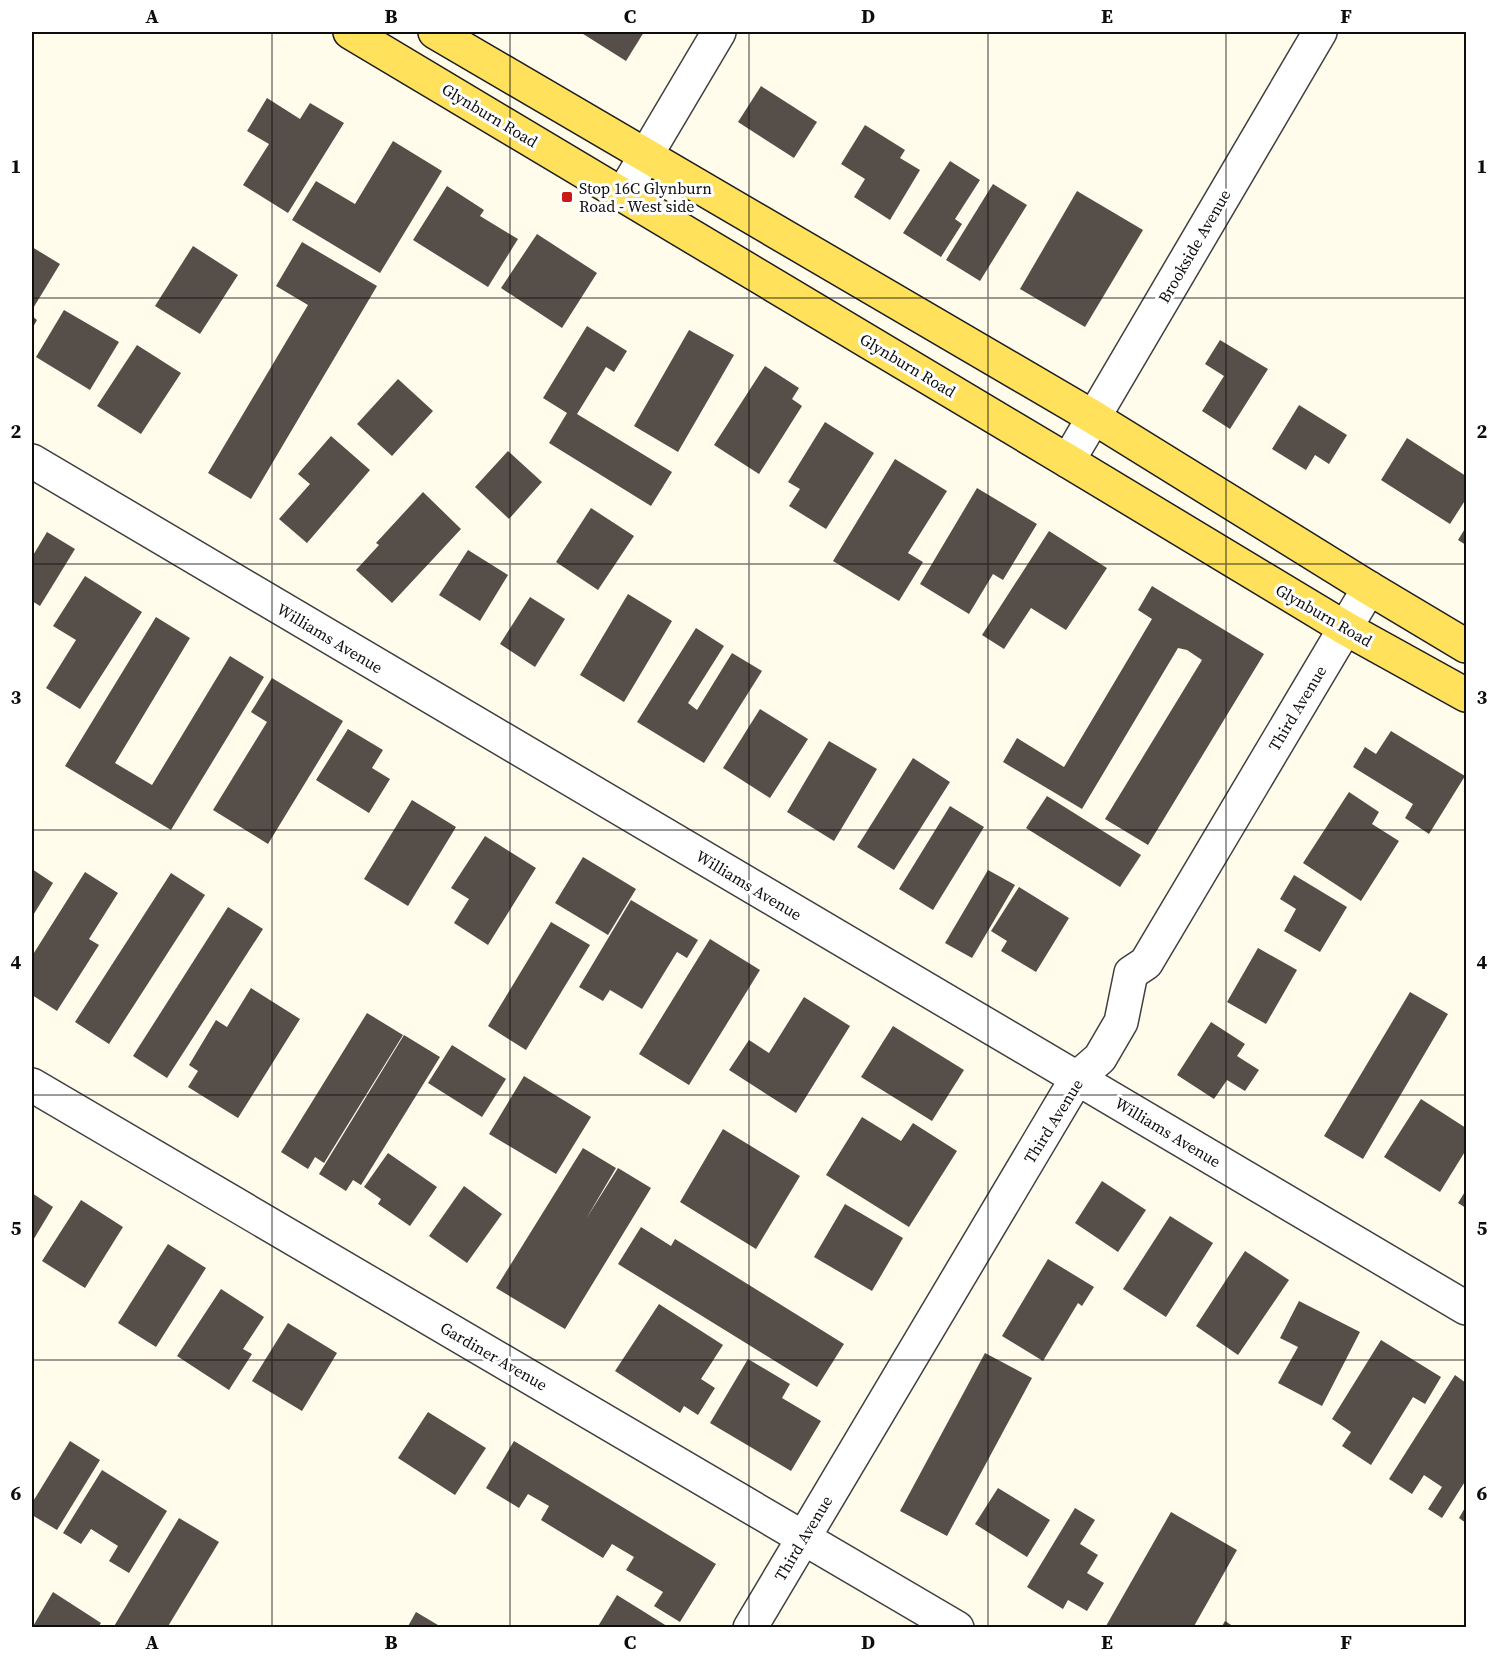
<svg xmlns="http://www.w3.org/2000/svg" width="1498" height="1659" font-family="'Source Serif 4',serif">
	<style>
		.building { fill: #564e48 }
		.lines { fill: none; stroke-linecap: round; stroke-linejoin: round }
		.minor-casing { stroke: #404040; stroke-width: 36 }
		.major-casing { stroke: #1e1e1e; stroke-width: 36 }
		.minor { stroke: #fff; stroke-width: 33 }
		.major { stroke: #ffe15c; stroke-width: 33 }
		.grid { fill: none; stroke: #0d0d0d; stroke-width: 1.5; stroke-opacity: 0.55 }
		.poi-dot { fill: #ca1a17; stroke: #fff; stroke-width: 2 }
		.labels { text-anchor: middle; stroke-width: 6; stroke-linejoin: round; paint-order: stroke }
		.street-label { font-size: 16px; fill: #0d0d0d; stroke: #fff }
		.poi-label { font-size: 16px; fill: #0d0d0d; stroke: #fff; text-anchor: start }
		.neatline { fill: none; stroke: #0d0d0d; stroke-width: 2 }
		.grid-label { font-size: 20px; text-anchor: middle; font-weight: bold; fill: #0d0d0d }
	</style>
	<rect width="100%" height="100%" fill="#fffcec"/>
	<!-- building -->
	<g class="building">
		<path d="M580 32H644L626 61Z"/>
		<path d="M761 86 817 122 794 158 738 122Z"/>
		<path d="M267 98 300 119 310 103 344 123 288 213 243 185 269 144 247 131Z"/>
		<path d="M865 125 905 150 900 158 920 170 890 220 854 197 865 179 841 164Z"/>
		<path d="M393 141 442 171 380 273 292 220 316 181 355 204Z"/>
		<path d="M950 161 980 180 955 219 962 224 941 257 903 233Z"/>
		<path d="M993 184 1027 205 980 281 946 260Z"/>
		<path d="M447 186 484 210 480 216 518 239 488 287 413 240Z"/>
		<path d="M1077 191 1143 230 1085 327 1020 289Z"/>
		<path d="M537 234 597 273 562 328 501 288Z"/>
		<path d="M302 242 377 286 251 499 208 473 308 305 276 286Z"/>
		<path d="M193 246 238 275 200 334 155 306Z"/>
		<path d="M32 247 60 264 32 310Z"/>
		<path d="M64 310 119 342 90 390 36 357Z"/>
		<path d="M32 316 37 320 32 329Z"/>
		<path d="M587 326 627 351 614 372 606 367 577 414 672 472 651 506 549 443 567 413 543 398Z"/>
		<path d="M689 330 734 355 678 452 634 426Z"/>
		<path d="M1220 340 1268 369 1230 429 1202 411 1224 376 1205 364Z"/>
		<path d="M137 345 181 373 141 434 97 406Z"/>
		<path d="M765 366 799 388 792 399 802 406 759 474 714 445Z"/>
		<path d="M398 379 433 411 392 456 357 424Z"/>
		<path d="M1299 405 1347 435 1329 464 1315 455 1306 470 1272 449Z"/>
		<path d="M825 422 874 453 826 529 789 506 800 489 788 482Z"/>
		<path d="M331 436 370 470 307 543 279 519 310 484 298 474Z"/>
		<path d="M1407 438 1466 476V499L1450 524 1381 480Z"/>
		<path d="M508 451 542 482 509 519 475 487Z"/>
		<path d="M895 459 947 491 908 553 923 562 899 601 833 561Z"/>
		<path d="M977 488 1037 524 1003 580 993 574 969 614 920 584Z"/>
		<path d="M423 492 461 529 392 603 356 570 379 545 376 543Z"/>
		<path d="M591 508 634 536 598 590 556 562Z"/>
		<path d="M1466 527V545L1458 540Z"/>
		<path d="M1049 531 1107 568 1066 630 1031 608 1004 649 982 635Z"/>
		<path d="M47 532 75 549 40 606 32 601V557Z"/>
		<path d="M468 550 508 575 480 621 439 595Z"/>
		<path d="M85 576 142 612 80 709 46 688 76 640 53 626Z"/>
		<path d="M1152 586 1264 654 1148 845 1105 819 1202 660 1187 650 1178 648 1082 809 1003 762 1017 738 1064 767 1152 619 1138 610Z"/>
		<path d="M628 594 672 621 624 702 580 675Z"/>
		<path d="M530 597 565 619 535 667 500 644Z"/>
		<path d="M156 617 190 638 115 763 152 785 230 656 264 677 171 830 65 766Z"/>
		<path d="M696 628 724 646 688 703 697 710 732 653 762 671 704 763 637 722Z"/>
		<path d="M272 678 343 721 268 844 213 810 267 722 251 712Z"/>
		<path d="M760 709 808 739 770 798 723 768Z"/>
		<path d="M348 729 383 750 372 768 390 779 369 813 316 780Z"/>
		<path d="M1391 731 1465 776 1429 834 1405 818 1413 804 1353 767 1365 747 1376 754Z"/>
		<path d="M829 741 877 769 834 841 787 812Z"/>
		<path d="M913 758 950 782 894 870 857 847Z"/>
		<path d="M1349 792 1379 812 1372 824 1399 841 1361 901 1303 863Z"/>
		<path d="M1047 796 1141 855 1120 887 1026 828Z"/>
		<path d="M412 800 456 827 408 906 364 879Z"/>
		<path d="M950 806 984 827 933 910 899 889Z"/>
		<path d="M485 836 536 868 488 945 454 923 469 899 451 888Z"/>
		<path d="M583 857 636 889 608 935 555 903Z"/>
		<path d="M32 869 53 883 32 917Z"/>
		<path d="M988 870 1015 885 972 958 945 943Z"/>
		<path d="M85 872 118 893 89 939 99 945 57 1011 32 995V956Z"/>
		<path d="M171 873 205 895 109 1044 75 1022Z"/>
		<path d="M1294 875 1347 907 1320 952 1284 931 1296 909 1280 899Z"/>
		<path d="M1019 887 1069 918 1036 972 1001 951 1007 941 991 931Z"/>
		<path d="M631 900 698 940 687 958 677 952 642 1009 610 990 603 1001 579 987Z"/>
		<path d="M228 907 263 929 167 1078 133 1056Z"/>
		<path d="M551 922 590 945 526 1050 488 1026Z"/>
		<path d="M710 939 760 970 689 1085 639 1054Z"/>
		<path d="M1258 948 1297 970 1266 1024 1227 1002Z"/>
		<path d="M251 988 300 1019 238 1118 188 1087 198 1071 189 1065 216 1020 227 1027Z"/>
		<path d="M1410 992 1448 1014 1363 1159 1324 1136Z"/>
		<path d="M804 997 850 1026 796 1113 729 1070 749 1040 769 1053Z"/>
		<path d="M367 1013 403 1035 324 1163 315 1157 308 1169 281 1152Z"/>
		<path d="M1211 1022 1245 1044 1237 1056 1259 1070 1245 1091 1227 1080 1214 1099 1177 1075Z"/>
		<path d="M893 1026 964 1070 932 1121 861 1077Z"/>
		<path d="M404 1035 440 1057 361 1185 353 1180 346 1191 319 1174Z"/>
		<path d="M452 1045 506 1079 482 1117 428 1083Z"/>
		<path d="M524 1076 591 1117 556 1174 489 1134Z"/>
		<path d="M1421 1099 1466 1128V1150L1440 1192 1384 1157Z"/>
		<path d="M862 1117 901 1141 913 1123 957 1151 909 1227 826 1175Z"/>
		<path d="M723 1129 800 1176 756 1249 680 1202Z"/>
		<path d="M583 1148 616 1168 586 1219 618 1168 651 1188 565 1329 496 1288Z"/>
		<path d="M388 1153 437 1187 410 1226 378 1204 381 1199 364 1187Z"/>
		<path d="M1102 1181 1146 1210 1118 1252 1075 1223Z"/>
		<path d="M464 1186 502 1214 467 1263 429 1236Z"/>
		<path d="M1466 1190V1208L1458 1203Z"/>
		<path d="M32 1193 53 1207 32 1242Z"/>
		<path d="M81 1200 123 1227 85 1288 42 1261Z"/>
		<path d="M845 1204 903 1238 872 1291 814 1257Z"/>
		<path d="M1170 1216 1213 1243 1166 1317 1123 1289Z"/>
		<path d="M641 1227 671 1246 675 1239 844 1344 817 1387 618 1264Z"/>
		<path d="M168 1244 206 1268 156 1347 118 1323Z"/>
		<path d="M1245 1251 1289 1280 1238 1355 1196 1326Z"/>
		<path d="M1048 1259 1094 1287 1082 1306 1078 1303 1043 1361 1002 1336Z"/>
		<path d="M221 1289 264 1317 243 1349 252 1354 229 1390 177 1356Z"/>
		<path d="M1299 1301 1360 1332 1322 1406 1278 1383 1298 1347 1280 1338Z"/>
		<path d="M659 1304 723 1345 701 1379 715 1388 698 1415 684 1406 680 1413 615 1371Z"/>
		<path d="M288 1323 337 1353 302 1411 252 1381Z"/>
		<path d="M1381 1340 1441 1377 1425 1404 1413 1397 1371 1465 1342 1446 1351 1432 1332 1419Z"/>
		<path d="M985 1353 1032 1378 947 1536 900 1511Z"/>
		<path d="M748 1359 790 1384 782 1398 821 1421 791 1471 710 1423Z"/>
		<path d="M1455 1375 1466 1383V1480L1442 1518 1428 1509 1442 1487 1424 1475 1412 1494 1389 1479Z"/>
		<path d="M428 1412 486 1448 455 1495 398 1458Z"/>
		<path d="M70 1441 100 1460 57 1530 32 1515V1503Z"/>
		<path d="M514 1441 716 1564 680 1622 654 1606 663 1592 626 1570 634 1557 612 1544 603 1558 541 1520 549 1506 528 1494 519 1508 486 1488Z"/>
		<path d="M102 1470 167 1511 129 1573 109 1561 118 1546 91 1529 81 1544 63 1533Z"/>
		<path d="M998 1488 1050 1520 1027 1557 975 1524Z"/>
		<path d="M1466 1506V1523L1459 1518Z"/>
		<path d="M1075 1508 1095 1520 1080 1544 1098 1555 1087 1573 1104 1583 1087 1611 1068 1600 1063 1609 1027 1587Z"/>
		<path d="M1171 1512 1237 1550 1193 1628H1108L1106 1626Z"/>
		<path d="M179 1518 219 1542 167 1628H113Z"/>
		<path d="M53 1592 101 1623 98 1628H32Z"/>
		<path d="M617 1595 670 1628H597Z"/>
		<path d="M416 1612 443 1628H407Z"/>
		<path d="M1225 1621 1236 1628H1221Z"/>
	</g>
	<g class="lines">
		<defs>
			<g id="minor">
				<path d="M623 194 719 32"/>
				<path d="M32 461 1466 1308"/>
				<path d="M1068 461 1320 32"/>
				<path d="M32 1085 957 1628"/>
				<path d="M750 1628 1077 1078 1100 1058 1121 1022 1131 973 1146 963 1369 588"/>
			</g>
			<g id="major">
				<path d="M350 32 1068 461 1345 628 1466 695"/>
				<path d="M435 32 1093 417 1369 588 1466 646"/>
			</g>
		</defs>
		<!-- minor casing -->
		<use href="#minor" class="minor-casing"/>
		<!-- major casing -->
		<use href="#major" class="major-casing"/>
		<!-- minor -->
		<use href="#minor" class="minor"/>
		<!-- major -->
		<use href="#major" class="major"/>
	</g>
	<!-- grid -->
	<path class="grid" d="M272 32V1628M510 32V1628M749 32V1628M988 32V1628M1226 32V1628M32 298H1466M32 564H1466M32 830H1466M32 1095H1466M32 1360H1466"/>
	<!-- markers -->
	<rect class="poi-dot" x="561" y="191" width="12" height="12" rx="3"/>
	<g class="labels">
		<!-- street labels -->
		<g class="street-label">
			<text transform="translate(490 115) rotate(31)" y="6">Glynburn Road</text>
			<text transform="translate(1194 246) rotate(-60)" y="6">Brookside Avenue</text>
			<text transform="translate(908 365) rotate(31)" y="6">Glynburn Road</text>
			<text transform="translate(1324 615) rotate(30)" y="6">Glynburn Road</text>
			<text transform="translate(330 638) rotate(31)" y="6">Williams Avenue</text>
			<text transform="translate(1297 708) rotate(-59)" y="6">Third Avenue</text>
			<text transform="translate(749 885) rotate(31)" y="6">Williams Avenue</text>
			<text transform="translate(1053 1121) rotate(-58)" y="6">Third Avenue</text>
			<text transform="translate(1168 1132) rotate(31)" y="6">Williams Avenue</text>
			<text transform="translate(494 1356) rotate(30)" y="6">Gardiner Avenue</text>
			<text transform="translate(803 1538) rotate(-59)" y="6">Third Avenue</text>
		</g>
		<!-- poi labels -->
		<g class="poi-label">
			<text x="579" y="194">Stop 16C Glynburn<tspan x="579" dy="18">Road - West side</tspan></text>
		</g>
	</g>
	<!-- border -->
	<rect width="1498" height="1659" fill="none" stroke="#ffffff" stroke-width="66"/>
	<rect x="33" y="33" width="1432" height="1593" class="neatline"/>
	<g class="grid-label">
		<text x="152" y="23">A</text>
		<text x="391" y="23">B</text>
		<text x="630" y="23">C</text>
		<text x="868" y="23">D</text>
		<text x="1107" y="23">E</text>
		<text x="1346" y="23">F</text>
		<text x="16" y="173">1</text>
		<text x="1482" y="173">1</text>
		<text x="16" y="438">2</text>
		<text x="1482" y="438">2</text>
		<text x="16" y="704">3</text>
		<text x="1482" y="704">3</text>
		<text x="16" y="969">4</text>
		<text x="1482" y="969">4</text>
		<text x="16" y="1235">5</text>
		<text x="1482" y="1235">5</text>
		<text x="16" y="1500">6</text>
		<text x="1482" y="1500">6</text>
		<text x="152" y="1649">A</text>
		<text x="391" y="1649">B</text>
		<text x="630" y="1649">C</text>
		<text x="868" y="1649">D</text>
		<text x="1107" y="1649">E</text>
		<text x="1346" y="1649">F</text>
	</g>
</svg>
